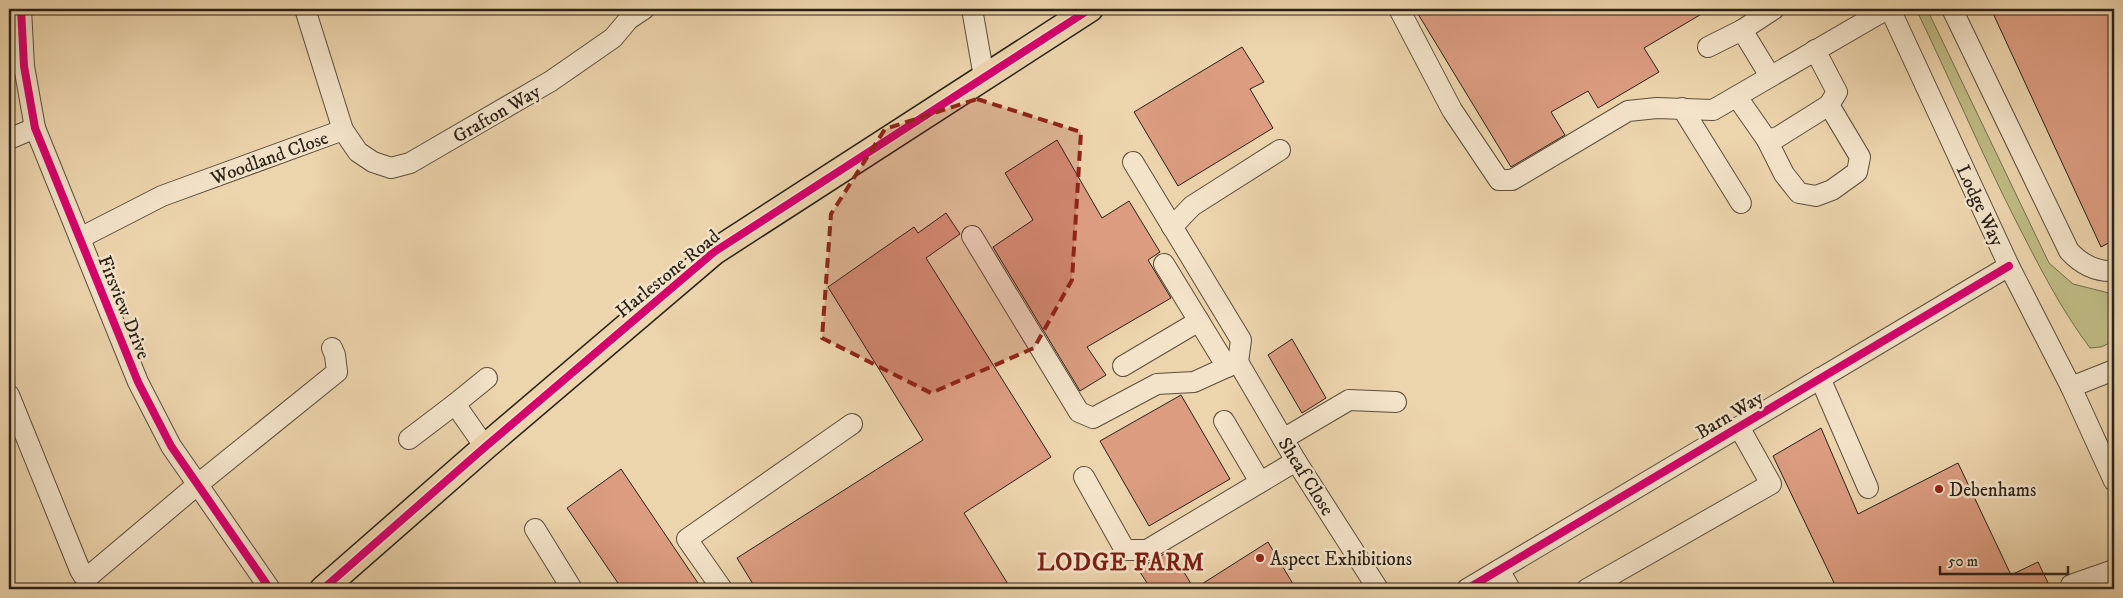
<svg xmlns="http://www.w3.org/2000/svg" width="2123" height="598" font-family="'IM FELL DW Pica',serif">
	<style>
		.green { fill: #bfbb84; stroke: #746e4e }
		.building { fill: #db9c80; stroke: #292117 }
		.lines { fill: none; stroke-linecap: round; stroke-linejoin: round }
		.minor-casing { stroke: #5a4e3c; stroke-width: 22 }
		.major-casing { stroke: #292117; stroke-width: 28 }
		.minor { stroke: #f3e3c9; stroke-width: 20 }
		.major { stroke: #ecd4ac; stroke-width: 25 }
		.cycleway-casing { stroke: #f3e3c9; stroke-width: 11 }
		.cycleway { stroke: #d6006c; stroke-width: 8 }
		.marked { fill: #8f2418; fill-opacity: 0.2; stroke: #8f2418; stroke-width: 4; stroke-dasharray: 10 6; stroke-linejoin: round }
		.poi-dot { fill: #8f2418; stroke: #f3e3c9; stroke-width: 2 }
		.labels { text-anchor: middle; stroke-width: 5; stroke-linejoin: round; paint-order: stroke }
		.street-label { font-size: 19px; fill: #292117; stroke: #f3e3c9 }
		.poi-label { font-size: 19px; fill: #292117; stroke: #f3e3c9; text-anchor: start }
		.district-label { font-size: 24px; font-weight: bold; letter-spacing: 1px; fill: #7a1f14; stroke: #f3e3c9 }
	</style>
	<rect width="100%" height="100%" fill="#ecd4ac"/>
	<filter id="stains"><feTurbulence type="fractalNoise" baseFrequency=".004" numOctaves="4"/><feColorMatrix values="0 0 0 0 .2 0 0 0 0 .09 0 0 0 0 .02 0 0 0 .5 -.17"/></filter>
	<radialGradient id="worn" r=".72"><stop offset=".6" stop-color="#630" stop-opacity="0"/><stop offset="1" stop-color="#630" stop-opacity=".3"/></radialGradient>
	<!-- green -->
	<path class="green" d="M1916 9H1927L2049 263 2073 284 2109 293 2114 292V341L2101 347 2090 348C2060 308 2038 264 2015 219 1980 150 1950 79 1916 9Z"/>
	<!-- building -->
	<g class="building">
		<path d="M1415 9H1710L1644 48 1659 72 1598 108 1588 91 1551 112 1565 135 1511 167Z"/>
		<path d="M1991 9H2114V240L2101 247Z"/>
		<path d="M1242 47 1264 82 1250 89 1273 128 1178 186 1134 112Z"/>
		<path d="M1057 140 1102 218 1129 201 1160 252 1148 260 1171 298 1087 347 1106 375 1080 391 993 247 1033 220 1005 173Z"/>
		<path d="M946 213 960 234 926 258 1051 457 964 513 1011 589H756L737 558 923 440 828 287 914 227 918 233Z"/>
		<path d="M1292 339 1326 398 1302 413 1268 355Z"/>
		<path d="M1181 395 1230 479 1149 526 1100 441Z"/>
		<path d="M1821 428 1858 514 1958 463 2011 575 2038 562 2051 589H1837L1773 456Z"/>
		<path d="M621 469 702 589H622L567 508Z"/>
		<path d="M1268 542 1296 589H1151L1138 569 1171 550 1194 589Z"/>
	</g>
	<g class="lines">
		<defs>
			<g id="minor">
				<path d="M21 9 24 66 35 128 138 382 171 446 270 589"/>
				<path d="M305 9 343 130 358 152 373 162 391 168 410 163 551 81 613 38 629 19 644 9"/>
				<path d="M972 9 984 77"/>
				<path d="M1399 9 1452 110 1499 180H1512L1628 111 1657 108 1713 110 1887 9"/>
				<path d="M1890 9 2009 266 2071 387 2114 481"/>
				<path d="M1952 9 2069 251C2081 264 2096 272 2114 271"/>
				<path d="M1708 47 1742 30"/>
				<path d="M1770 76 1742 30 1774 9"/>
				<path d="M1737 97 1767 140 1784 174 1799 193 1816 196 1832 190 1857 172 1860 157 1829 105 1837 92 1815 50"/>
				<path d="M1682 108 1741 203"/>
				<path d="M9 139 35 128"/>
				<path d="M1767 140 1778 137 1829 105"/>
				<path d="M1133 162 1241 340 1238 362"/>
				<path d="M1172 227 1192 206 1280 150"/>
				<path d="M972 236 1079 412 1093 418 1157 384 1194 382 1238 362"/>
				<path d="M80 238 162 196 343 130"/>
				<path d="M1164 264 1227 367"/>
				<path d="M1238 362 1296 461 1378 589"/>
				<path d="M1123 366 1199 321"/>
				<path d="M1820 378 1868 488"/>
				<path d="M2071 387 2114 370"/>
				<path d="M9 395 80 570 83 575 88 577 197 485 337 372 335 355 332 348"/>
				<path d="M455 404 485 447"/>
				<path d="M1224 421 1260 482"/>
				<path d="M409 439 455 404 487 378"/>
				<path d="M1283 439 1349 400 1396 402"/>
				<path d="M1084 477 1125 550H1147L1296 461"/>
				<path d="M535 529 572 589"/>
				<path d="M1499 570 1510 589"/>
				<path d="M2071 585 2114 570"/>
				<path d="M722 589 687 539 852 424"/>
				<path d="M1467 589 2009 266"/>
				<path d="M1587 589 1771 484 1739 427"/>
			</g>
			<path id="major" d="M323 589 485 447 714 252 1090 9"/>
		</defs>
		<!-- minor casing -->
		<use href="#minor" class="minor-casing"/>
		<!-- major casing -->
		<use href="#major" class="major-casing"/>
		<!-- minor -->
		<use href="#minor" class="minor"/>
		<!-- major -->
		<use href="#major" class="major"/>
		<defs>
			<g id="cycleway">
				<path d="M21 9 24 66 35 128 138 382 171 446 270 589"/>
				<path d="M323 589 485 447 714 252 1090 9"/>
				<path d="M1467 589 2009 266"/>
			</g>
		</defs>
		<!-- cycleway casing -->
		<use href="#cycleway" class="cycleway-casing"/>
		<!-- cycleway -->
		<use href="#cycleway" class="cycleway"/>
	</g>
	<!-- marked area -->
	<path class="marked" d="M977 99 1081 132 1072 280 1034 348 931 393 822 338 831 214 885 129Z"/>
	<!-- markers -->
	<g class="poi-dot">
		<circle cx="1939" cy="489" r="5"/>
		<circle cx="1260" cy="558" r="5"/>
	</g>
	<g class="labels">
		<!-- street labels -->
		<g class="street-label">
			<text transform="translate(496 113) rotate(-30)" y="7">Grafton Way</text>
			<text transform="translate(269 157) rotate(-20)" y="7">Woodland Close</text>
			<text transform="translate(1981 205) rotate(65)" y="7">Lodge Way</text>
			<text transform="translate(667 273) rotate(-39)" y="7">Harlestone Road</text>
			<text transform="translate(125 307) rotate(68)" y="7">Firsview Drive</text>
			<text transform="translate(1729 414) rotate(-31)" y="7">Barn Way</text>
			<text transform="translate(1307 476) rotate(58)" y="7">Sheaf Close</text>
		</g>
		<!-- poi labels -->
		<g class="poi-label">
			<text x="1949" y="496">Debenhams</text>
			<text x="1270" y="565">Aspect Exhibitions</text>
		</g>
		<!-- district labels -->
		<g class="district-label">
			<text x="1121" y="570">LODGE FARM</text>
		</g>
	</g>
	<!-- margin -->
	<rect width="2123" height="598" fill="none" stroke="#ecd4ac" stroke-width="30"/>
	<rect x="10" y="10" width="2103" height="578" fill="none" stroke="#292117" stroke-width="2.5"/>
	<rect x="15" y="15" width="2093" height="568" fill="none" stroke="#292117"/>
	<!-- scale -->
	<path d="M1940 566v8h128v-8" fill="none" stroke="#292117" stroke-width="2.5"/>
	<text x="1948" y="566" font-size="15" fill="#292117" stroke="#f3e3c9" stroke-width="4" paint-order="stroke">50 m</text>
	<rect width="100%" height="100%" filter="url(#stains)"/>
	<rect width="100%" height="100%" fill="url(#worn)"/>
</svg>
